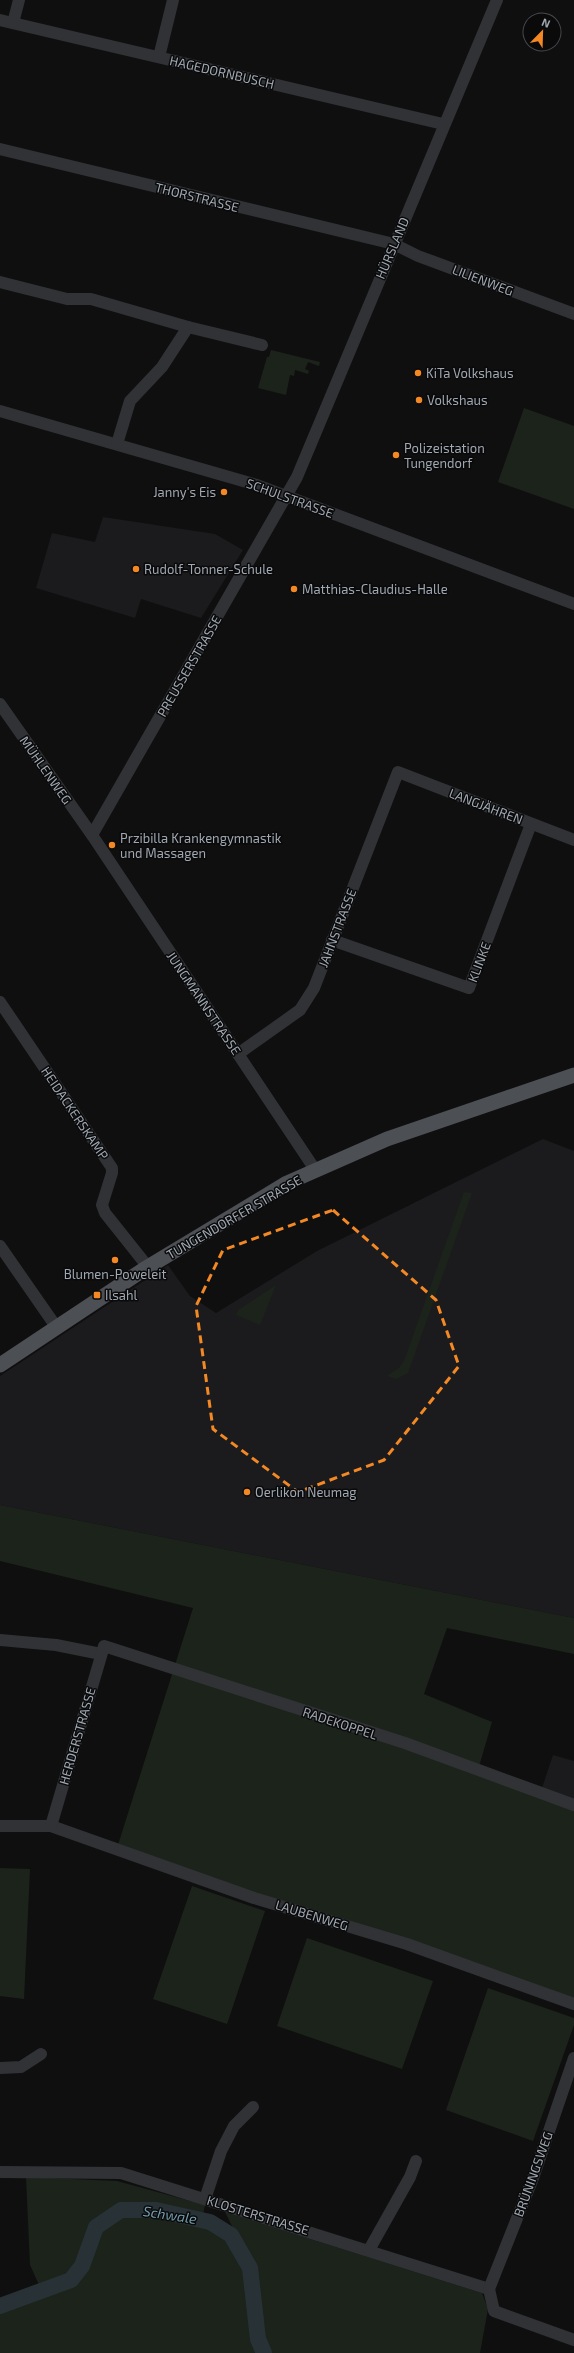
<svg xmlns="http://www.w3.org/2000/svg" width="574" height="2353" font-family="'Exo 2',sans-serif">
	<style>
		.built { fill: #1b1b1d }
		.green { fill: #1c231b }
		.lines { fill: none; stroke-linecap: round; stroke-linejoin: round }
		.river { stroke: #283236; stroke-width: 16 }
		.minor { stroke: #303235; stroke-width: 12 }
		.major { stroke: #4c4f54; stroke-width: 15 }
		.marked { fill: none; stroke: #f38824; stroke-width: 3; stroke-dasharray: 8 5; stroke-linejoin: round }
		.poi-dot { fill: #f38824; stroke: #0a0a0b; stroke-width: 1.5 }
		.labels { text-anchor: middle; stroke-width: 3; stroke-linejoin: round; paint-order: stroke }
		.street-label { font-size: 13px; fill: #a0a8b2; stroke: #0a0a0b }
		.poi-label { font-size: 13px; fill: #a0a8b2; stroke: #0a0a0b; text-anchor: start }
		.water-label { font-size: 14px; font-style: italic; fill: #759eae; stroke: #0a0a0b }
	</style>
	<rect width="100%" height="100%" fill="#0f0f10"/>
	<!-- built -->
	<g class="built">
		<path d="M103 517 215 534 243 550 201 618 141 599 135 618 36 588 52 533 95 542Z"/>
		<path d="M543 1139 574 1151V1618L0 1505V1376L168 1265 190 1296 216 1313 317 1251Z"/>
		<path d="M553 1755 574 1761V1799L542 1788Z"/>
	</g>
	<!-- green -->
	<g class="green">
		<path d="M271 350 320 362 319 366 308 362 305 369 309 371 308 374 295 370 294 376 290 375 286 395 258 388 267 357H269Z"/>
		<path d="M524 408 574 426V509L498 482Z"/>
		<path d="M464 1192 472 1193 408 1373 396 1379 387 1376 399 1368 404 1361Z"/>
		<path d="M276 1285 260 1325 236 1315 238 1310Z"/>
		<path d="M0 1505 574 1618V1654L447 1628 424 1694 492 1722 478 1770 574 1805V2004L117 1848 193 1608 0 1561Z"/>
		<path d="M0 1868 30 1869 24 1999 0 1996Z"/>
		<path d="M192 1886 265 1911 227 2024 153 1999Z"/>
		<path d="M307 1938 433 1981 402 2069 277 2026Z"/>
		<path d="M488 1988 574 2018V2025L533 2141 446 2110Z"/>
		<path d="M26 2177 117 2181 205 2205 203 2215 234 2230 225 2212 482 2293 488 2309 480 2353H0V2300L40 2287 30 2265Z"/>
	</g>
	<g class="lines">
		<!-- river -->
		<path class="river" d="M0 2306 71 2280 82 2266 96 2227 121 2210H156L210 2222 231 2235 250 2268 258 2339 264 2353"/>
		<!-- minor -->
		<g class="minor">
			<path d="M0 20 443 124"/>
			<path d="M13 23 19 0"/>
			<path d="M159 57 173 0"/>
			<path d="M0 149 394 244 418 256 574 314"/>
			<path d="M0 282 67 299H91L188 327 262 345"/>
			<path d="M0 411 257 485 574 604"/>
			<path d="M117 444 130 401 162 367 188 327"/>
			<path d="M0 704 92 835 316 1171"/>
			<path d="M92 835 297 477 497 0"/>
			<path d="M332 940 469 988 531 824"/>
			<path d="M0 1002 112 1168V1173L102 1205 105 1213 148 1267"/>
			<path d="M238 1054 300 1010 314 988 398 772 574 840"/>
			<path d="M0 1246 57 1328"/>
			<path d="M0 1640 56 1645 101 1654"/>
			<path d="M0 1826H51L254 1898 407 1944 574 2004"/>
			<path d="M51 1826 104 1646 405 1743 574 1805"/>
			<path d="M0 2068 21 2067 41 2054"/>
			<path d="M0 2172 121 2173 489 2289"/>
			<path d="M205 2199 221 2151 234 2126 253 2107"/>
			<path d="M369 2250 410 2177 416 2161"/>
			<path d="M489 2289 533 2178 574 2058"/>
			<path d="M489 2289 494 2311 574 2340"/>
		</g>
		<!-- major -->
		<path class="major" d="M0 1365 143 1270 287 1183 387 1139 574 1075"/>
	</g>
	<!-- marked area -->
	<path class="marked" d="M333 1210 436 1300 459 1366 384 1460 298 1492 213 1429 196 1306 223 1250Z"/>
	<!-- markers -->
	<g class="poi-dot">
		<circle cx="418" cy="373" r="4"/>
		<circle cx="419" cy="400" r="4"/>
		<circle cx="396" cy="455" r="4"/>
		<circle cx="224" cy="492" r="4"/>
		<circle cx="136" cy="569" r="4"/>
		<circle cx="294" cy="589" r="4"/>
		<circle cx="112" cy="845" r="4"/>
		<circle cx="115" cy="1260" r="4"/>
		<rect x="93" y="1291" width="8" height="8" rx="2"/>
		<circle cx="247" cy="1492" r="4"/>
	</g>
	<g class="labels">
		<!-- street labels -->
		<g class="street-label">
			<text transform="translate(222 72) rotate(13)" y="5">HAGEDORNBUSCH</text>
			<text transform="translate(197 197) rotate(14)" y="5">THORSTRASSE</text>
			<text transform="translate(392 248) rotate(-67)" y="5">HÜRSLAND</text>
			<text transform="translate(483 280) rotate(21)" y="5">LILIENWEG</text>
			<text transform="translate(290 498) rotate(20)" y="5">SCHULSTRASSE</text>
			<text transform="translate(189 666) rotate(-60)" y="5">PREUSSERSTRASSE</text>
			<text transform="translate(46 770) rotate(55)" y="5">MÜHLENWEG</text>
			<text transform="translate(486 806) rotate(21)" y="5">LANGJÄHREN</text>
			<text transform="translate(337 928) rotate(-69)" y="5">JAHNSTRASSE</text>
			<text transform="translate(479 962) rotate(-69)" y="5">KLINKE</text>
			<text transform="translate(204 1003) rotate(56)" y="5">JUNGMANNSTRASSE</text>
			<text transform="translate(75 1113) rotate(56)" y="5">HEIDACKERSKAMP</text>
			<text transform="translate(234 1217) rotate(-30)" y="5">TUNGENDORFER STRASSE</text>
			<text transform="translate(340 1723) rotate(18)" y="5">RADEKOPPEL</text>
			<text transform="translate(77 1736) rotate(-74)" y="5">HERDERSTRASSE</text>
			<text transform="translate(312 1915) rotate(17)" y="5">LAUBENWEG</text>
			<text transform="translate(533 2174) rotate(-70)" y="5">BRÜNINGSWEG</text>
			<text transform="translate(258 2215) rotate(17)" y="5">KLOSTERSTRASSE</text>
		</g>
		<!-- poi labels -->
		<g class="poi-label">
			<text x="426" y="378">KiTa Volkshaus</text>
			<text x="427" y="405">Volkshaus</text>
			<text x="404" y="453">Polizeistation<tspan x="404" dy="15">Tungendorf</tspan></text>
			<text x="216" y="497" text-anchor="end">Janny's Eis</text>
			<text x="144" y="574">Rudolf-Tonner-Schule</text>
			<text x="302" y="594">Matthias-Claudius-Halle</text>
			<text x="120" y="843">Przibilla Krankengymnastik<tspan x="120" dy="15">und Massagen</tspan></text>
			<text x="115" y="1279" text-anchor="middle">Blumen-Poweleit</text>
			<text x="105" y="1300">Ilsahl</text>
			<text x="255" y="1497">Oerlikon Neumag</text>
		</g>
		<!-- water labels -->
		<g class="water-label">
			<text transform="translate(170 2215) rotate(9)" y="5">Schwale</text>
		</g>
	</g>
	<!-- north arrow -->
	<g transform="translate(542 32) rotate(23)"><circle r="19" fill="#0a0a0b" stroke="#46494e"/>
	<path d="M0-3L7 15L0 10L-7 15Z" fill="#f38824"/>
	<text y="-6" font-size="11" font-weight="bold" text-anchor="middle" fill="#a0a8b2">N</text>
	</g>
</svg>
